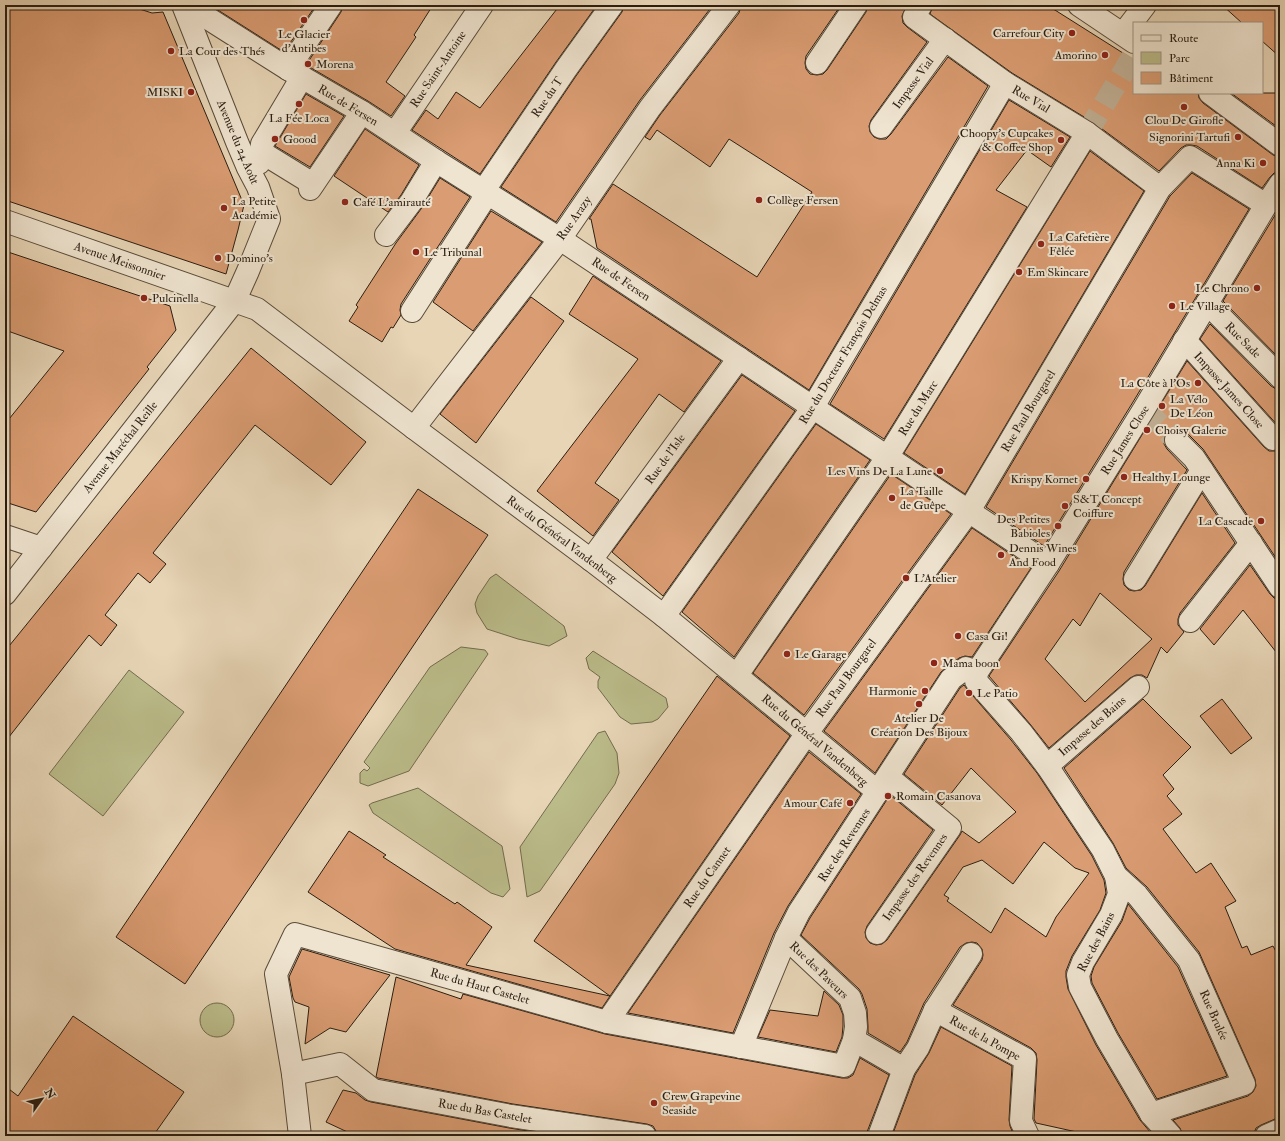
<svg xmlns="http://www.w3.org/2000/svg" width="1285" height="1141" font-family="'IM FELL Double Pica',serif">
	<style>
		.green { fill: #bbbc8a; stroke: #726c4e }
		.building { fill: #da9c72; stroke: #2a1d11; fill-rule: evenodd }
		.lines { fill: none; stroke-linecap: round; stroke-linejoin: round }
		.minor-tunnel { stroke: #c1b095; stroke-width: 22; stroke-dasharray: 22 11; stroke-linecap: butt }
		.minor-casing { stroke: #594b3a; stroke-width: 24 }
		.minor { stroke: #efe4d0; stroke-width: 22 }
		.poi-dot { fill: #8f2418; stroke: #efe4d0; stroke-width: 1.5 }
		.labels { text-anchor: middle; stroke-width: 4; stroke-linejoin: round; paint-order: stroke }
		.poi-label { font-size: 12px; fill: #2a1d11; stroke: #efe4d0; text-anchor: start }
		.street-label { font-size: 12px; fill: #2a1d11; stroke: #efe4d0 }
	</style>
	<rect width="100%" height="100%" fill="#e7d5b6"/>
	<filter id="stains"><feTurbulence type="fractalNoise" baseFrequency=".005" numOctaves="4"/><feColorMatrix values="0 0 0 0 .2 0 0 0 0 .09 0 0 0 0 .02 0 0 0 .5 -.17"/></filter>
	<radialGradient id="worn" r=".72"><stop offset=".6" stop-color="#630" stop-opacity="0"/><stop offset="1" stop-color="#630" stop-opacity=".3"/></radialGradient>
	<!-- green -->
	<g class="green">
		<path d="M496 574 564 626 567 636 549 646 518 639 487 629 477 613 475 604 478 596 490 578Z"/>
		<path d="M461 647 485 650 488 654 409 771 368 786 360 783V773L364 769 367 771 370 768 364 762 430 667Z"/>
		<path d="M593 651 666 698 668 707 658 719 652 722 631 724 620 717 598 688V681L600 677 589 669 586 658Z"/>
		<path d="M129 670 184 712 103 816 49 774Z"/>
		<path d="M605 731 617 753 619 773 615 784 540 891 527 897 520 847 598 733Z"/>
		<path d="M418 788 502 846 510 889 503 897 491 893 373 813 369 805 372 803Z"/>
		<circle cx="217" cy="1020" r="17"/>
	</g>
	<!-- building -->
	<g class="building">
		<path d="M5 5H127L152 13 163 12 244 205 238 230 226 274 5 200Z"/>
		<path d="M210 5H316L284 52Z"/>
		<path d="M343 5H433L414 35 416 37 386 82 405 96 391 116 368 101 306 65 341 12Z"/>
		<path d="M560 5H597L556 62 480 174 412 130 426 110 438 119 456 92 480 108Z"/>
		<path d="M624 5H713L640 100 556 222 501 187 576 76 622 12Z"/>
		<path d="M741 5H841L806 56 805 63 806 69 810 74 817 75 823 74 827 70 866 12 868 5H907L902 16 903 23 907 27 927 42 871 120 869 126 870 132 874 137 879 139H886L891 134 948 57 988 86 809 390 597 248 591 219H589L613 184 757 277 812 192 729 139 710 167 657 130 650 140 645 137 660 115 739 13Z"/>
		<path d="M933 5H1047L1134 60V93H1198L1199 98 1203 103 1273 155 1280 157V172L1274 173 1270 177 1262 188 1197 146 1191 145H1186L1181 148 1159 171 1094 123 1012 73 930 14Z"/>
		<path d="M1222 5H1280V57L1262 41V23H1242Z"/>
		<path d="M1231 93H1280V129Z"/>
		<path d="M306 94 344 116 310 167 275 146Z"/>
		<path d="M1009 100 1070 137 1051 167 1027 150 996 190 1027 207 884 439 830 404Z"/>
		<path d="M365 129 419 165 401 195 388 212 334 176Z"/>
		<path d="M1090 151 1144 191 965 494 904 453Z"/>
		<path d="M1192 173 1249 209 1133 402 1044 546 986 507 1170 196Z"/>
		<path d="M440 178 470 197 401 304 400 310 401 315 393 328 391 327 382 342 349 321 358 307 356 305 396 243 421 209Z"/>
		<path d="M1280 207V359L1223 301Z"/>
		<path d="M491 211 542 242 473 331 433 302Z"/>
		<path d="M5 251 170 306 176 330 147 367 149 369 36 512 5 502V424L64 351 5 330Z"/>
		<path d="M593 276 721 361 684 412 659 394 595 483 619 500 593 536 537 491 638 359 569 314Z"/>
		<path d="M531 297 564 321 476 443 440 414Z"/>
		<path d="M1210 324 1271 386 1276 389H1280V428L1200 339Z"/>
		<path d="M251 348 366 442 331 485 255 425 153 553 166 564 150 583 138 573 105 615 117 625 101 646 89 635 5 742V651Z"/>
		<path d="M1187 361 1264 447 1269 451H1275L1280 449V564L1203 449 1185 431 1180 428H1173L1167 431 1164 437V444L1167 449 1187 470 1124 572 1123 579 1124 585 1129 590 1134 591 1141 590 1145 586 1202 493 1235 543 1180 613 1178 619V625L1184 632 1167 653 1161 647 1147 678 1142 675H1136L1130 678 1049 748 1030 724 989 676 1059 571ZM1100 593 1152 639 1085 702 1045 659 1073 619 1080 626Z"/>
		<path d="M742 375 795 411 663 596 612 552Z"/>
		<path d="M816 424 870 460 734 657 682 612Z"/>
		<path d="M891 474 951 514 804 715 753 673Z"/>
		<path d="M418 489 488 535 185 984 116 937Z"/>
		<path d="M972 528 1031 568 972 657 965 656 959 658 941 672 875 773 824 731Z"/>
		<path d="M1250 565 1270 594 1274 598 1280 599V657L1243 610 1214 645 1200 629Z"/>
		<path d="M717 676 790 736 610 996 534 941Z"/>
		<path d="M964 685 967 689 1011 740 1037 773 1092 856 1104 880 1106 893 1100 910 1072 956 1066 971V977L1068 989 1096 1045 1140 1120 1151 1133V1136H1095L1036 1123 1034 1119 1037 1060 1036 1053 1031 1048 953 1005 982 960 983 955 982 949 977 943 972 942 966 943 960 947 924 1003 907 1042 900 1052 868 1033V1026L867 1009 862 994 859 989 801 935 810 918 890 795 933 830 867 926 865 932 866 938 870 943 876 945 882 944 887 940 960 835 962 831 979 843 1016 812 971 768 942 805 904 774 960 688ZM1044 842 1075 868 1089 873 1056 917 1046 937 1005 908 991 933 947 901 949 898 944 895 963 867 982 860 1013 884Z"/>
		<path d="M1143 699 1191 747 1163 775 1174 789 1167 796 1182 814 1163 829 1196 873 1211 863 1236 901 1225 907 1242 948 1247 946 1251 955 1273 946 1280 959V1118L1275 1119 1261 1125 1256 1128 1254 1133 1246 1136H1183L1180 1128 1173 1120 1248 1096 1253 1092 1256 1086 1255 1079 1199 952 1147 887 1126 868 1113 843 1064 768Z"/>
		<path d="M1222 699 1252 738 1231 754 1200 716Z"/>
		<path d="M809 752 861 794 788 906 774 933 733 1033 628 1013Z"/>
		<path d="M349 831 386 855 383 857 455 904 457 902 492 927 466 965 610 996 602 1008 395 949 308 892Z"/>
		<path d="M1128 904 1178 967 1227 1076 1157 1099 1118 1033 1092 983 1091 976 1094 967 1122 921Z"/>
		<path d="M302 949 390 975 346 1032 330 1028 305 1044 309 1007 295 1002 293 998 289 977Z"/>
		<path d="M396 977 461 999 463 994 605 1034 842 1078H848L853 1075 860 1058 889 1075 867 1132V1136H657L656 1131 653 1126 647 1124 513 1104 378 1078 376 1077Z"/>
		<path d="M824 991 839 1005 843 1015V1026L842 1037 836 1052 758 1037 770 1010 818 1016Z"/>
		<path d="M73 1016 184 1092 153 1136H5V1086L18 1096Z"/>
		<path d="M941 1027 1012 1066 1009 1120 1010 1126 1014 1136H892L915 1075 929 1053Z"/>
		<path d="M343 1090 356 1093 365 1100 371 1102 509 1128 560 1136H356L326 1122Z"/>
	</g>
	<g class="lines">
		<!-- minor-tunnel -->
		<g class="minor-tunnel">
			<path d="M1087 133 1134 54"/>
			<path d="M1144 409 1176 440"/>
		</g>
		<defs>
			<g id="minor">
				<path d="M187 5 288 69 362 112 436 161 560 239 1048 564"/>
				<path d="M921 5 914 17 1005 83 1087 133 1160 188"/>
				<path d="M1079 5 1134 42"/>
				<path d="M1123 34 1145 5"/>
				<path d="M817 63 856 5"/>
				<path d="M288 69 331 5"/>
				<path d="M1210 93 1280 145"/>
				<path d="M881 127 945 39"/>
				<path d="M395 133 482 5"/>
				<path d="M261 152 313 184"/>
				<path d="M259 163 262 144 302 77"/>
				<path d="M310 189 362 112"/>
				<path d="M5 221 257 309 414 428 591 560 664 616 878 792"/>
				<path d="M386 235 411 202 436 161"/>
				<path d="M1207 303 1280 377"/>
				<path d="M412 311 482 202 484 190 566 69 612 5"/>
				<path d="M1184 341 1190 346 1273 439"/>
				<path d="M414 428 560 239 650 108 729 5"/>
				<path d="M1176 440 1194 458 1280 587"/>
				<path d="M5 536 41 548"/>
				<path d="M591 560 739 358"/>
				<path d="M1135 579 1202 470"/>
				<path d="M5 594 235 300 248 271 269 219 258 187 248 168 237 142 183 5"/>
				<path d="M664 616 813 407 1005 83"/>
				<path d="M1190 621 1251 543"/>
				<path d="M737 675 888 456 1087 133"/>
				<path d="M1047 766 1138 687"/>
				<path d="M1116 876 1137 895 1189 960 1244 1084 1151 1114"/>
				<path d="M877 933 950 828 888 777"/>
				<path d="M935 1010 971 954"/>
				<path d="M607 1022 807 733 969 511 1160 188 1190 157 1266 205"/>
				<path d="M854 1040 904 1069 879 1136"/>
				<path d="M741 1047 786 938 799 912 951 679 966 668 977 672"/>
				<path d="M904 1069 918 1048 935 1010 1025 1059 1021 1121 1028 1136"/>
				<path d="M293 1074 340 1064 373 1090 511 1116 645 1136"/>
				<path d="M300 1136 293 1074 276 974 295 934 607 1022 844 1066 854 1040 856 1027 855 1013 850 998 786 938"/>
				<path d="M1171 1136 1151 1114 1107 1039 1080 987 1078 975 1083 962 1111 915 1119 894 1116 876 1103 850 1047 766 1021 732 976 681 977 672 1048 564 1144 409 1266 205 1280 184"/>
				<path d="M1266 1136 1280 1130"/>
			</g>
		</defs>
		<!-- minor casing -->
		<use href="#minor" class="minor-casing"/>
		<!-- minor -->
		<use href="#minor" class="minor"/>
	</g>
	<!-- markers -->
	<g class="poi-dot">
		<circle cx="304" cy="20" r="4"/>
		<circle cx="1072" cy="33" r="4"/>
		<circle cx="171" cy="51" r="4"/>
		<circle cx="1105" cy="55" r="4"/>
		<circle cx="308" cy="64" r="4"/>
		<circle cx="191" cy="92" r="4"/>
		<circle cx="299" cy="104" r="4"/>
		<circle cx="1184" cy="107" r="4"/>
		<circle cx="1238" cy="137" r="4"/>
		<circle cx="275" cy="139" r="4"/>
		<circle cx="1061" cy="140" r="4"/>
		<circle cx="1263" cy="163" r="4"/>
		<circle cx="759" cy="200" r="4"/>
		<circle cx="345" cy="202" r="4"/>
		<circle cx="224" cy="208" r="4"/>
		<circle cx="1041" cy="244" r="4"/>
		<circle cx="416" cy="252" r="4"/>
		<circle cx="218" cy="258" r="4"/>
		<circle cx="1019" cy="272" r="4"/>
		<circle cx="1257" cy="288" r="4"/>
		<circle cx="144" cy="298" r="4"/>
		<circle cx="1172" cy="306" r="4"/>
		<circle cx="1198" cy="383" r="4"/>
		<circle cx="1162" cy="406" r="4"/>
		<circle cx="1147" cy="430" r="4"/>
		<circle cx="940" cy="471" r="4"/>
		<circle cx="1124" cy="477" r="4"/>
		<circle cx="1086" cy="479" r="4"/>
		<circle cx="892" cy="498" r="4"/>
		<circle cx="1065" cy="506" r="4"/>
		<circle cx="1261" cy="521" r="4"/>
		<circle cx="1058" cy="526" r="4"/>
		<circle cx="1001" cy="555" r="4"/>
		<circle cx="906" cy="578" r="4"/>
		<circle cx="958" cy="636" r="4"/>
		<circle cx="787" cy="654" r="4"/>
		<circle cx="934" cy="663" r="4"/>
		<circle cx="925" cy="691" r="4"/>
		<circle cx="969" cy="693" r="4"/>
		<circle cx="919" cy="704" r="4"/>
		<circle cx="888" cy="796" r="4"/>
		<circle cx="850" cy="803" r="4"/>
		<circle cx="654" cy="1103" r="4"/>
	</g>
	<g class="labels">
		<!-- poi labels -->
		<g class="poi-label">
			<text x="1064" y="37" text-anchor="end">Carrefour City</text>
			<text x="304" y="38" text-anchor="middle">Le Glacier<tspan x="304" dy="14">d'Antibes</tspan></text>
			<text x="179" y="55">La Cour des Thés</text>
			<text x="1097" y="59" text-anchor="end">Amorino</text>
			<text x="316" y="68">Morena</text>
			<text x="183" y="96" text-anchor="end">MISKI</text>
			<text x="299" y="122" text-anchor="middle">La Fée Loca</text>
			<text x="1184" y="124" text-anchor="middle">Clou De Girofle</text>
			<text x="1053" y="137" text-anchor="end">Choopy’s Cupcakes<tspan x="1053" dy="14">&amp; Coffee Shop</tspan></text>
			<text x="1230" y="141" text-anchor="end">Signorini Tartufi</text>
			<text x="283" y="143">Goood</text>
			<text x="1255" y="167" text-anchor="end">Anna Ki</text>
			<text x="767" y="204">Collège Fersen</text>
			<text x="232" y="205">La Petite<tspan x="232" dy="14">Académie</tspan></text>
			<text x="353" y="206">Café L'amirauté</text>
			<text x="1049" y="241">La Cafetière<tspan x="1049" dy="14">Fêlée</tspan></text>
			<text x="424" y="256">Le Tribunal</text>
			<text x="226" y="262">Domino's</text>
			<text x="1027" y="276">Em Skincare</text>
			<text x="1249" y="292" text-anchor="end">Le Chrono</text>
			<text x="152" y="302">Pulcinella</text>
			<text x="1180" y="310">Le Village</text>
			<text x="1190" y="387" text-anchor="end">La Côte à l'Os</text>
			<text x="1170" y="403">La Vélo<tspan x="1170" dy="14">De Léon</tspan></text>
			<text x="1155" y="434">Choisy Galerie</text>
			<text x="932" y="475" text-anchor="end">Les Vins De La Lune</text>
			<text x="1132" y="481">Healthy Lounge</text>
			<text x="1078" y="483" text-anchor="end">Krispy Kornet</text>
			<text x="900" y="495">La Taille<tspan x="900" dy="14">de Guêpe</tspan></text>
			<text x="1073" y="503">S&amp;T Concept<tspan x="1073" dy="14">Coiffure</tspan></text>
			<text x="1050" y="523" text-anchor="end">Des Petites<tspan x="1050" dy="14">Babioles</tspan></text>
			<text x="1253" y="525" text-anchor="end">La Cascade</text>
			<text x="1009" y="552">Dennis Wines<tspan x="1009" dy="14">And Food</tspan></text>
			<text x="914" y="582">L'Atelier</text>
			<text x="966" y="640">Casa Gi!</text>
			<text x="795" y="658">Le Garage</text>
			<text x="942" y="667">Mama boon</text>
			<text x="917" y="695" text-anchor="end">Harmonie</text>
			<text x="977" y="697">Le Patio</text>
			<text x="919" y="722" text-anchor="middle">Atelier De<tspan x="919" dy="14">Création Des Bijoux</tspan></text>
			<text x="896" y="800">Romain Casanova</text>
			<text x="842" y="807" text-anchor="end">Amour Café</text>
			<text x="662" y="1100">Crew Grapevine<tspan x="662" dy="14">Seaside</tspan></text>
		</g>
		<!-- street labels -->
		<g class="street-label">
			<text transform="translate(438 69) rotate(-56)" y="4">Rue Saint-Antoine</text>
			<text transform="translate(913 83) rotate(-54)" y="4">Impasse Vial</text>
			<text transform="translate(547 97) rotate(-56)" y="4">Rue du T</text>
			<text transform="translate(1031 99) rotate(31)" y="4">Rue Vial</text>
			<text transform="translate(348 105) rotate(31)" y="4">Rue de Fersen</text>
			<text transform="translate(238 142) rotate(67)" y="4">Avenue du 24 Août</text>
			<text transform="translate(574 218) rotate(-55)" y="4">Rue Arazy</text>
			<text transform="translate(120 261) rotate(19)" y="4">Avenue Meissonnier</text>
			<text transform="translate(621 279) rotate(34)" y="4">Rue de Fersen</text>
			<text transform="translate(1243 340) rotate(45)" y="4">Rue Sade</text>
			<text transform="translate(843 355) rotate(-59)" y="4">Rue du Docteur François Delmas</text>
			<text transform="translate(1229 390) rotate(48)" y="4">Impasse James Close</text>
			<text transform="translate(918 408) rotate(-58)" y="4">Rue du Marc</text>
			<text transform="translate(1028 411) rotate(-59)" y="4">Rue Paul Bourgarel</text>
			<text transform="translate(1125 440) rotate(-58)" y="4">Rue James Close</text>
			<text transform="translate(120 447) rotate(-52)" y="4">Avenue Maréchal Reille</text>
			<text transform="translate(665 459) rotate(-54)" y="4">Rue de l'Isle</text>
			<text transform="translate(562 539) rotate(37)" y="4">Rue du Général Vandenberg</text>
			<text transform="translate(846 678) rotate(-54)" y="4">Rue Paul Bourgarel</text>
			<text transform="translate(1092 726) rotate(-41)" y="4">Impasse des Bains</text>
			<text transform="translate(815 740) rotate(40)" y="4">Rue du Général Vandenberg</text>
			<text transform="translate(844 845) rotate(-57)" y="4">Rue des Revennes</text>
			<text transform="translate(707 877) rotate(-55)" y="4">Rue du Cannet</text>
			<text transform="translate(915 877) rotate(-55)" y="4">Impasse des Revennes</text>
			<text transform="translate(1096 942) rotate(-62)" y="4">Rue des Bains</text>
			<text transform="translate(819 970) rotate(44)" y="4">Rue des Paveurs</text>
			<text transform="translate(480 986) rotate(16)" y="4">Rue du Haut Castelet</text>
			<text transform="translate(1214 1015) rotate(66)" y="4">Rue Brulée</text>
			<text transform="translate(985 1038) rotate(29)" y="4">Rue de la Pompe</text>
			<text transform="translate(485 1111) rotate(10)" y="4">Rue du Bas Castelet</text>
		</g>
	</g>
	<!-- margin -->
	<rect width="1285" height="1141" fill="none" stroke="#e7d5b6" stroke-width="20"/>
	<rect x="6" y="6" width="1273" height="1129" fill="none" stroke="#2a1d11" stroke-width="2"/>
	<rect x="10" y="10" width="1265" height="1121" fill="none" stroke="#2a1d11"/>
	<!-- legend -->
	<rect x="1133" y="22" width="130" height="72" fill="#efe4d0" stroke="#a09484"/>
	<rect x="1141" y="35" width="20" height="6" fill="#efe4d0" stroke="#a09484"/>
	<text x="1169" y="42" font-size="12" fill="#2a1d11">Route</text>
	<rect x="1141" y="52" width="20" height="12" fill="#bbbc8a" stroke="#a09484"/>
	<text x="1169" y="62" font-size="12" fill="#2a1d11">Parc</text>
	<rect x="1141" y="72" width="20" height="12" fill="#da9c72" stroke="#a09484"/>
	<text x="1169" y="82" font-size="12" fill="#2a1d11">Bâtiment</text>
	<!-- north arrow -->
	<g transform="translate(42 1099) rotate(57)" stroke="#efe4d0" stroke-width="3" paint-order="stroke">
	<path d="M0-3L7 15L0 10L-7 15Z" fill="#2a1d11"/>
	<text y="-6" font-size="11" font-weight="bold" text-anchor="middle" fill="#2a1d11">N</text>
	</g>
	<rect width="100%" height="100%" filter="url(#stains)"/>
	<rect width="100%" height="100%" fill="url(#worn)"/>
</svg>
